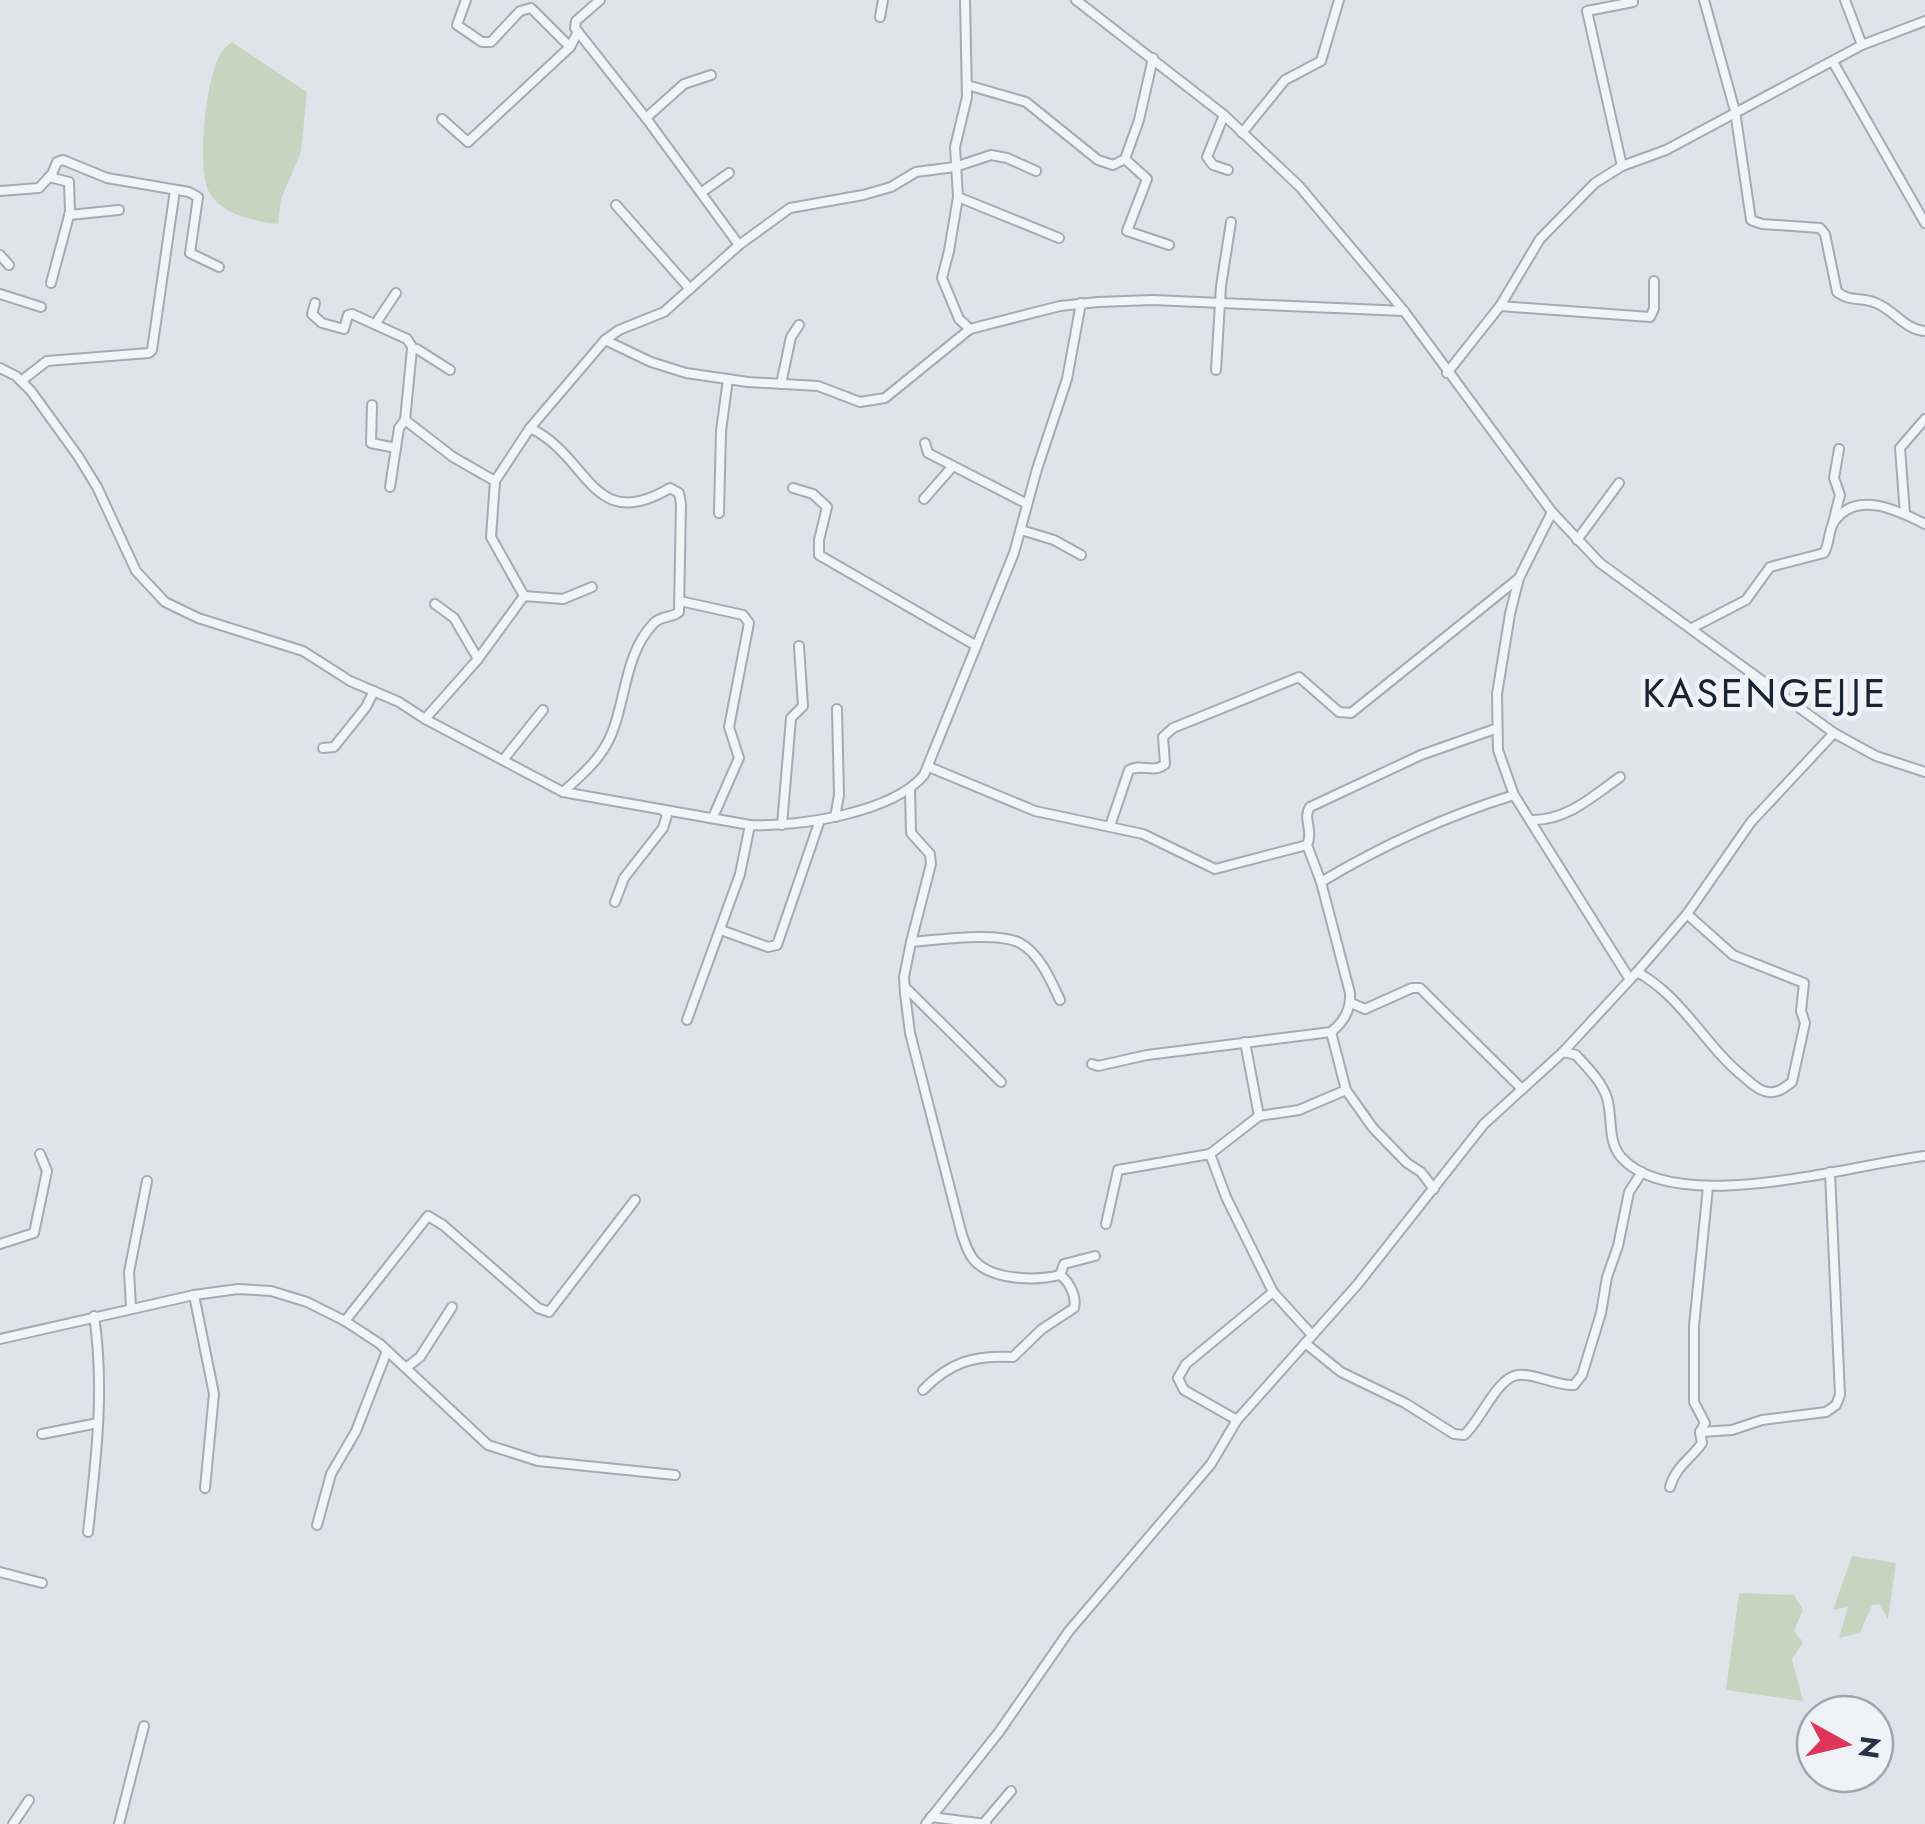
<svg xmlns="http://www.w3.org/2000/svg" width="1925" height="1824" font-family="Jost,sans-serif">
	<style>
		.green { fill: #c6d5bf }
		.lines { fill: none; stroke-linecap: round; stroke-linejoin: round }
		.minor-casing { stroke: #a4abb5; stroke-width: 12 }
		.minor { stroke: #f2f5f8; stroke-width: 8 }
		.labels { text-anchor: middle; stroke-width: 9; stroke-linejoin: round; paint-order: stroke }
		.quarter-label { font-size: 40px; letter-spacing: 2.5px; fill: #182334; stroke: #eff3f7 }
	</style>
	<rect width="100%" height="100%" fill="#dfe4ea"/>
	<!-- green -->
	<g class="green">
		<path d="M232 42 307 92 301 152 281 199 278 224C254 221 222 215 209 192 196 167 206 76 221 53 224 48 228 45 232 42Z"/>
		<path d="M1852 1556 1896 1563 1888 1619 1879 1604 1872 1605 1860 1633 1839 1638 1848 1607 1833 1610Z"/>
		<path d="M1739 1593 1794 1595 1803 1610 1794 1631 1803 1642 1792 1659 1803 1701 1726 1690Z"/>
	</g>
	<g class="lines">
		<defs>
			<g id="minor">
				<path d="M466 0 457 25 482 42H491L520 11 531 8 570 47"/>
				<path d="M600 0 576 21 575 28 646 118 739 245"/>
				<path d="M965 0 967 97 955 147 958 197 949 251 942 278 959 319 970 329 1060 306 1098 302 1153 300 1404 311"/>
				<path d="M1076 0 1224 115 1300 187 1404 311 1552 512 1600 563 1834 733 1876 756 1925 772"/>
				<path d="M1704 0 1735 111 1751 220 1762 224 1820 228 1825 234 1837 292C1850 302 1862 297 1876 303 1894 310 1905 330 1925 331"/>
				<path d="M1845 0 1862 45"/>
				<path d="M880 17 883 0"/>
				<path d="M1833 62 1925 223"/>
				<path d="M967 85 1026 102 1098 160 1113 165 1125 159 1139 120 1153 58"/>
				<path d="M1224 115 1207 157 1213 165 1228 170"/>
				<path d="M646 118 684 84 711 75"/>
				<path d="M442 119 468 142 570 47 578 32"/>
				<path d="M1242 133 1285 80 1321 61 1339 0"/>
				<path d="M1125 159 1147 179 1127 231 1169 245"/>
				<path d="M1622 166 1587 11 1633 2"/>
				<path d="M49 177 69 182 70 212 51 283"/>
				<path d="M0 191 39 188 52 174 57 162 63 160 107 178 189 192 198 197 190 253 219 267"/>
				<path d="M702 192 729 173"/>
				<path d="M958 197 1059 238"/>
				<path d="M616 205 690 289"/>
				<path d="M69 215 119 210"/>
				<path d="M0 255 9 265"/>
				<path d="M0 294 41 307"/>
				<path d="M315 303 312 314 322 323 344 329 348 315 352 314 407 339 413 348"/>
				<path d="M1500 306 1650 317 1654 309V281"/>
				<path d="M376 323 396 293"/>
				<path d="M605 340 651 362 686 373 748 382 818 386 860 402 885 398 970 329"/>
				<path d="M0 368 16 376 31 391 78 456 97 487 136 571 165 602 198 618 303 651 350 681 399 702 425 719 563 792 750 825C798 827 892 813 924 775L1014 553 1037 469 1067 379 1081 303"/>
				<path d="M1216 370 1221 286 1231 222"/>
				<path d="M1447 373 1500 306 1540 239 1595 183 1622 166 1666 150 1862 45 1925 21"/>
				<path d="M21 381 47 361 149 353 152 350 175 190"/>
				<path d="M781 384 791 337 799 325"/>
				<path d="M372 405 371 443 396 448"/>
				<path d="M405 420 412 349H417L450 370"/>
				<path d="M530 428C590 456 591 535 670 488L679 493 681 504 679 612C670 619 661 615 653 624 625 654 626 698 612 733 602 758 583 774 563 792"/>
				<path d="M925 443 928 453 1027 504"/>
				<path d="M390 487 399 428 405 420 453 457 495 481"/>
				<path d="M793 488 813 494 827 507 819 540V555L975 645"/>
				<path d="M924 499 953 466"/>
				<path d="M1552 512 1519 578 1510 614 1497 694 1498 750 1514 795 1629 978"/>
				<path d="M719 513 721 431 728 379"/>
				<path d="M1905 514 1900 448 1925 419"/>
				<path d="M1833 523 1840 495 1834 478 1839 449"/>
				<path d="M1021 530 1054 540 1081 555"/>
				<path d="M1577 540 1619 483"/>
				<path d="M524 596 563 599 592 587"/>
				<path d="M680 601 743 615 749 623 729 727 739 758 713 817"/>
				<path d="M435 604 454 618 478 659"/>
				<path d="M1692 628 1746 600 1770 567 1824 553C1830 543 1828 531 1834 522 1856 489 1899 511 1925 524"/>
				<path d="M425 719 478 659 524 596 491 537 495 481 530 428 605 340 619 330 664 312 739 245 790 208 863 195 891 187 916 172 955 167 991 155 1007 158 1036 171"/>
				<path d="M323 748 334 747 366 707 374 691"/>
				<path d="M503 760 543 710"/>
				<path d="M929 767 1035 811 1143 834 1215 869 1307 845C1314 829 1302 819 1310 807L1421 755 1495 729"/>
				<path d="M910 789 911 833 930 854 931 864 911 942 904 977 905 994 910 1033 962 1235C966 1245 969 1257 978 1264 997 1280 1037 1281 1060 1275 1069 1281 1077 1297 1074 1308L1042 1329 1013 1357C974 1355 950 1362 923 1390"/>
				<path d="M835 817 839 795 837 709"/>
				<path d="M1531 820C1566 821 1592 797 1620 777"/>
				<path d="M782 825 791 718 803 706 799 646"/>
				<path d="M1110 826 1129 770C1141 763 1154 774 1165 764L1163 737 1173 728 1299 677 1339 712 1351 713 1519 578"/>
				<path d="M1321 882C1383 845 1446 816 1514 795"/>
				<path d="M615 902 624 878 663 828 667 815 663 810"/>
				<path d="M721 930 768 947 777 945 820 820"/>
				<path d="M911 942C937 940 998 931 1020 943 1040 954 1051 981 1060 1000"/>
				<path d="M1637 972C1682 996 1705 1046 1744 1077 1750 1082 1757 1089 1764 1091 1776 1095 1784 1088 1792 1082L1805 1023 1801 1011 1804 983 1733 955 1687 914"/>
				<path d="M905 987 1001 1082"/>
				<path d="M1351 1003 1365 1009 1412 988H1420L1522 1089"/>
				<path d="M687 1020 740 874 750 825"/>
				<path d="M1331 1032 1346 1090 1373 1128 1407 1163 1421 1172 1434 1189"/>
				<path d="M1245 1042 1259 1116"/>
				<path d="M1563 1052 1576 1055C1587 1067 1602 1082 1607 1098 1613 1118 1607 1140 1621 1157 1675 1218 1854 1164 1925 1156"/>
				<path d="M1092 1064 1098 1066 1147 1055 1331 1032C1344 1022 1351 1009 1350 993L1321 882 1307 845"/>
				<path d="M1210 1154 1226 1197 1273 1292 1312 1335"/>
				<path d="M1106 1224 1118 1170 1210 1154 1259 1116 1299 1110 1346 1090"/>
				<path d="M0 1244 34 1233 47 1171 40 1154"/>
				<path d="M1060 1275 1064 1264 1095 1256"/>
				<path d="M194 1295 214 1394 205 1488"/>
				<path d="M131 1307 129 1272 147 1181"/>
				<path d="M345 1321 428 1216 443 1225 538 1308 549 1312 635 1200"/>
				<path d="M0 1339 194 1295 238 1289 271 1291 307 1302 345 1321 380 1344 488 1445 538 1461 675 1475"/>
				<path d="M1305 1343 1341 1372 1405 1403 1454 1434 1464 1435C1480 1422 1497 1377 1518 1375 1536 1373 1555 1386 1574 1385L1582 1375 1601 1313 1607 1277 1618 1246 1629 1192 1642 1172"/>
				<path d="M407 1367 420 1357 452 1307"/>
				<path d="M1237 1420 1184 1390 1178 1378 1186 1364 1273 1292"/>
				<path d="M1700 1432 1732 1430 1762 1420 1826 1412 1836 1405 1840 1395 1830 1172"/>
				<path d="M42 1434 98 1423"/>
				<path d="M1670 1487C1676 1466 1690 1460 1702 1443L1700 1432 1705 1423 1694 1402V1326L1708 1187"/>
				<path d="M317 1525 331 1474 356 1431 387 1351"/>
				<path d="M88 1532C96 1459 105 1389 94 1316"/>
				<path d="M0 1572 42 1583"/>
				<path d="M931 1817 986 1824"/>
				<path d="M13 1824 29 1800"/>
				<path d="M119 1824 144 1726"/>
				<path d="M926 1824 999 1732 1069 1631 1211 1464 1237 1420 1357 1285 1484 1124 1563 1052 1637 972 1687 914 1751 822 1834 733"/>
				<path d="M983 1824 1011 1791"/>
			</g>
		</defs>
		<!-- minor casing -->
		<use href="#minor" class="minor-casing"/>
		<!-- minor -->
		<use href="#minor" class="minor"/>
	</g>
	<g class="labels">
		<!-- quarter labels -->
		<g class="quarter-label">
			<text x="1765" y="707">KASENGEJJE</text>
		</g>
	</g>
	<!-- north arrow -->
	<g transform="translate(1845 1744) rotate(98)"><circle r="48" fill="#eff3f7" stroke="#9fa6af" stroke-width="2.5"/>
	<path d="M0-8L18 38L0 25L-18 38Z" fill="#dd365a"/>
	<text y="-15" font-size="28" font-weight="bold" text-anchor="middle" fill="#263243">N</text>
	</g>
</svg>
